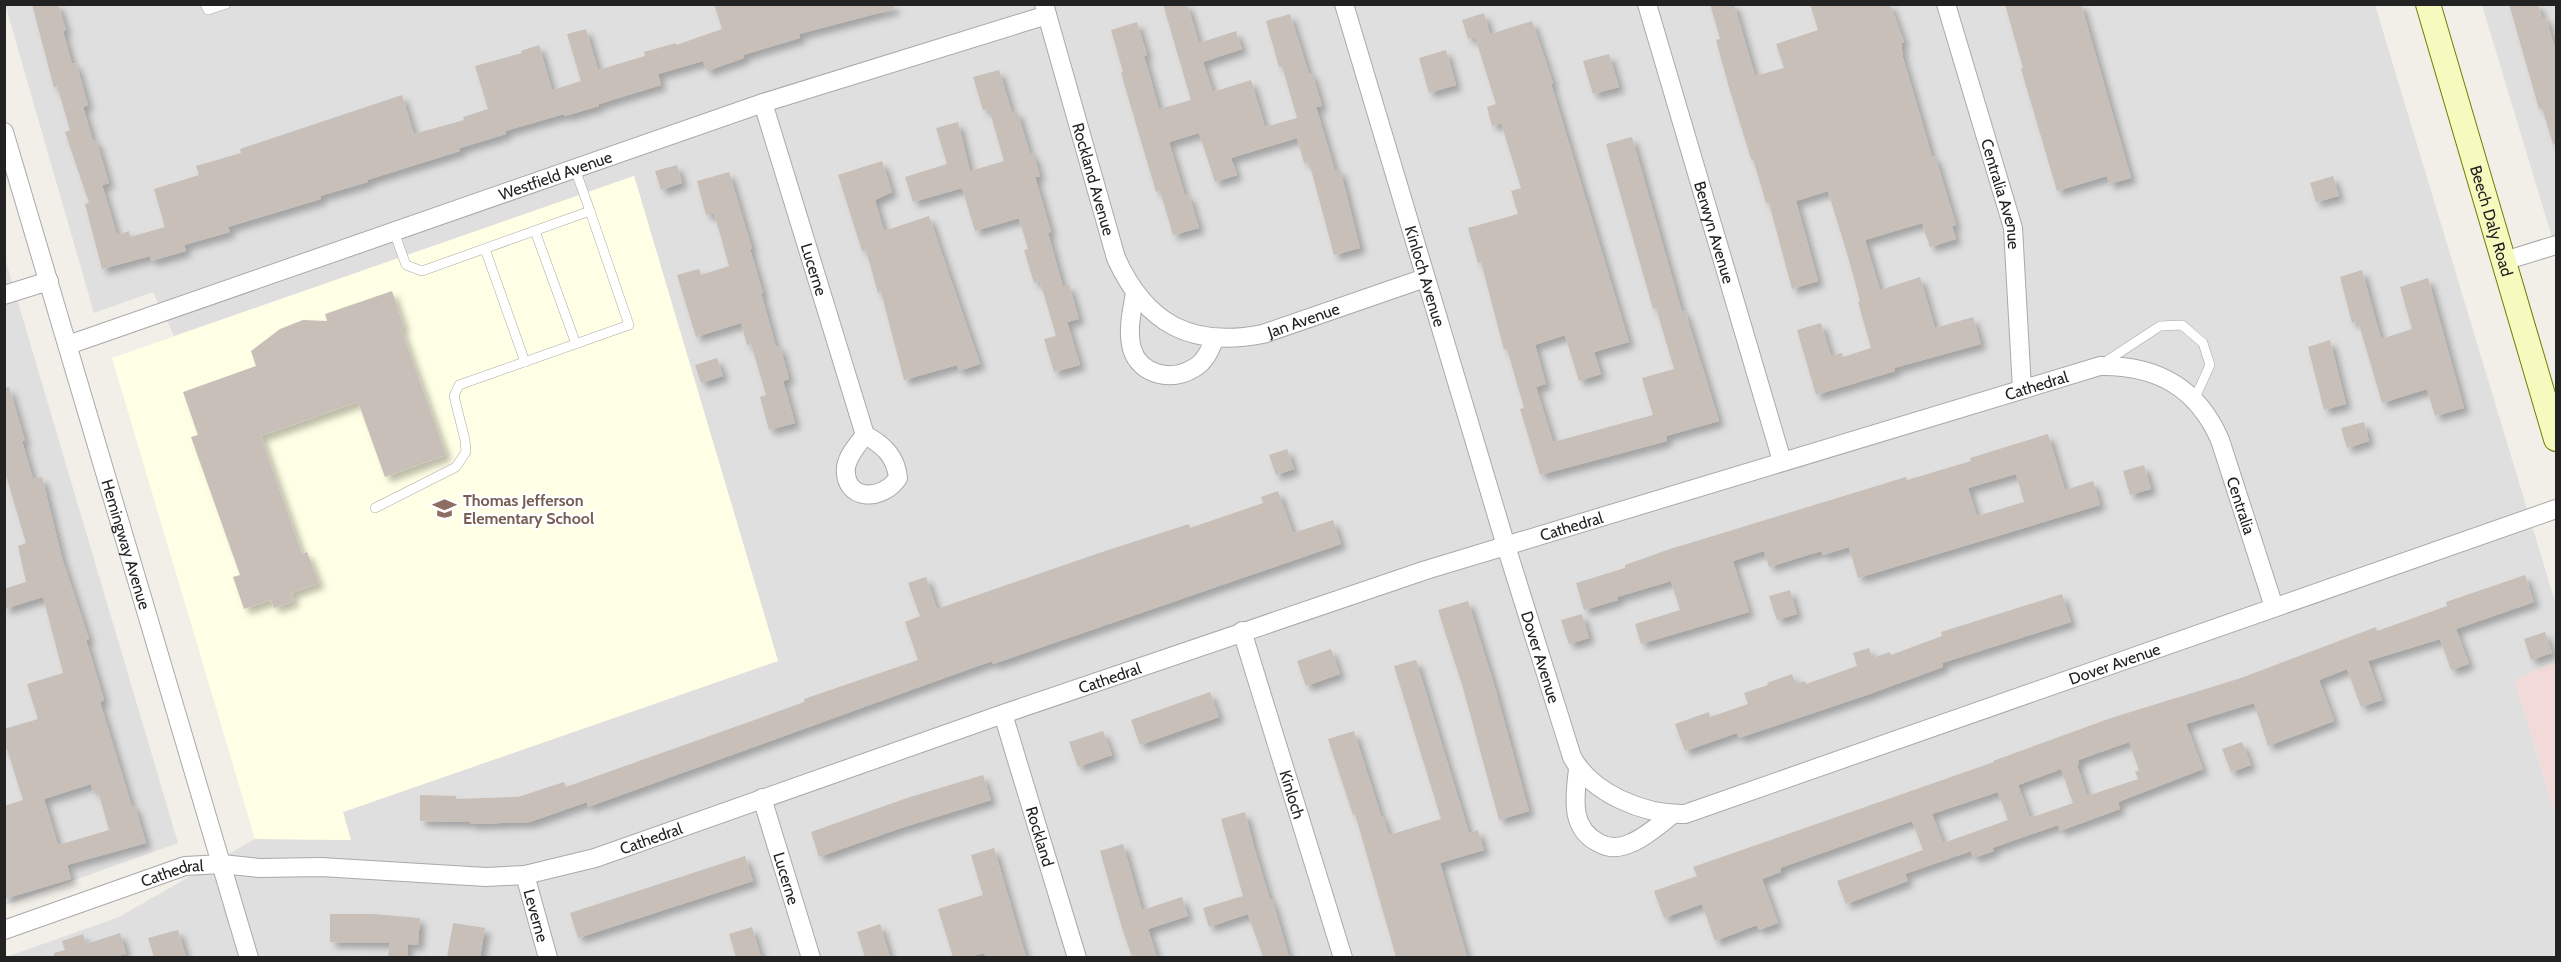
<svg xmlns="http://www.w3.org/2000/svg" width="2561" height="962" font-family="Cabin,sans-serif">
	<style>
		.residential { fill: #e0dfdf }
		.commercial { fill: #f2dad9 }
		.education { fill: #ffffe5 }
		.building { fill: #c7bfb8; fill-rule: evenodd; filter: url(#shadow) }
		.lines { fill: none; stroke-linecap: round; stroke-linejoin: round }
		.service-casing { stroke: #a9a9a9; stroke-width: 10 }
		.minor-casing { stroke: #a9a9a9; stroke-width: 20 }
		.secondary-casing { stroke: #707d05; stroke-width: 26 }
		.service { stroke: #fff; stroke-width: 9 }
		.minor { stroke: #fff; stroke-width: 18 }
		.secondary { stroke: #f7fabf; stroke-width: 24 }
		.labels { text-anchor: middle; stroke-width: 4.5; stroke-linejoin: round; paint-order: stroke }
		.street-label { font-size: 16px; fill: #222; stroke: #fff }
		.education-label { font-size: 16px; font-weight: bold; fill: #785e54; stroke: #fff; text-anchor: start }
	</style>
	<defs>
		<filter id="shadow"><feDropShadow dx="5.5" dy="5.5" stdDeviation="3" flood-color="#0004"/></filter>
	</defs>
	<rect width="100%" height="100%" fill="#f2efe9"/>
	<!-- residential -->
	<g class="residential">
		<path d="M5 4 2375 5 2556 605V662L2515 680 2556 818V957H6L119 917 255 839 350 840 343 812 778 661 634 176 174 336 153 292 94 313Z"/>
		<path d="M2482 5H2556V251Z"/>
		<path d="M4 255 178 843 5 905H4Z"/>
	</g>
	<!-- commercial -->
	<path class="commercial" d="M2556 662V818L2515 680Z"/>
	<!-- education -->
	<path class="education" d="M634 176 778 661 343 812 351 840 255 839 112 358Z"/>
	<!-- building -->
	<g class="building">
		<path d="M32 4H58L66 30 63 31 72 64 76 63 88 105 83 107 93 141 96 140 109 183 102 185 117 235 129 231 130 237 165 227 154 189 199 175 196 166 241 153 240 149 402 95 414 134 464 120 463 117 488 109 475 66 522 53 521 51 539 45 552 90 581 81 567 34 586 29 598 70 645 56 644 52 676 43V45L722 29 714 4H894V9L799 34 800 38 743 55 744 58 707 71 703 61 658 74 661 85 599 104V106L565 116 564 114 505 131 506 134 460 148V151L367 180 368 182 320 196 321 199 228 227 230 232 184 245 186 251 151 261 150 256 102 269 85 204 89 203 65 132 70 130 57 86 54 88Z"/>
		<path d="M1163 4H1187L1199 43 1236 31 1242 49 1203 62 1213 92 1251 80 1265 127 1297 118 1282 66 1279 67 1266 21 1290 14 1309 74 1312 73 1322 106 1316 107 1335 171 1340 169 1360 248 1334 255 1309 162 1304 163 1297 138 1231 158 1237 175 1215 182 1199 133 1169 142 1185 196 1189 195 1199 228 1173 235 1160 191 1156 192 1121 73 1123 72 1111 30 1137 22 1147 55 1144 56 1159 109 1191 100Z"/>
		<path d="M1710 4H1734L1755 76 1784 68 1776 44 1818 30 1810 4H1890L1904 42 1901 43 1903 58 1919 112 1932 157 1935 156 1956 225 1952 226 1956 239 1930 247 1922 223 1865 240 1880 290 1920 277 1935 328 1973 317 1981 344 1894 368 1895 371 1816 395 1797 330 1821 323 1831 356 1842 353 1843 357 1871 348 1858 302 1860 301 1849 260 1828 191 1796 201 1818 281 1792 289 1769 203H1766L1753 159H1751L1728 84 1716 40 1720 39Z"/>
		<path d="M2005 4H2081L2131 178 2109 184 2107 176 2057 191 2021 69 2023 68Z"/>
		<path d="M2509 4H2538L2542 18 2546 17 2556 53V144H2553L2542 108 2539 109Z"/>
		<path d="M1484 13 1490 34 1532 21 1553 83 1551 84 1629 342 1594 352 1601 374 1579 381 1565 335 1535 345 1546 384 1536 387 1553 442 1653 415 1642 378 1674 369 1656 308 1653 309 1606 144 1632 137 1682 312 1685 311 1719 421 1666 436 1667 441 1540 475 1520 409 1524 408 1507 349 1504 350 1481 262 1478 263 1468 228 1518 214 1511 191 1521 188 1501 123 1492 126 1487 107 1496 104 1475 37 1468 39 1462 20Z"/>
		<path d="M1446 50 1456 85 1429 93 1419 58Z"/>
		<path d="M1609 54 1619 87 1593 94 1583 61Z"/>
		<path d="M999 70 1012 113 1017 111 1030 154 1033 153 1040 176 1035 177 1051 232 1048 233 1063 287 1069 285 1079 319 1067 322 1080 365 1054 372 1044 339 1056 336 1040 281 1034 283 1024 250 1028 249 1019 218 975 231 962 188 913 202 905 177 947 164 936 128 958 122 970 171 1004 161 989 109 983 110 973 77Z"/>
		<path d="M882 161 892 192 875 200 884 231 929 216 980 364 959 371 957 365 904 380 881 292 878 293 866 250 862 251 838 175Z"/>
		<path d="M677 165 682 183 661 190 655 171Z"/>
		<path d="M729 172 752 249H750L763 293H761L776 347 780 346 789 379 783 381 795 423 769 430 760 397 766 395 751 344 747 345 741 323 696 337 677 275 699 269 701 275 729 266 714 213 706 215 697 181Z"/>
		<path d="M2333 176 2339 196 2316 202 2310 183Z"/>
		<path d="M2362 270 2381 339 2412 329 2400 287 2428 278 2464 408 2435 416 2427 389 2382 403 2358 321 2352 323 2340 277Z"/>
		<path d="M392 291 404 327 401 328 446 455 385 477 358 402 261 436 302 554 307 552 319 583 291 593 294 601 274 608 271 600 244 609 233 577 240 575 191 437 198 435 183 392 256 366 251 351 280 329 303 320 327 321 325 314Z"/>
		<path d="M2330 340 2346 404 2324 410 2308 347Z"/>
		<path d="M717 358 723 376 701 383 695 365Z"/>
		<path d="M9 387 25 441H22L33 479 42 477 62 558 89 639 86 640 104 700 100 702 132 807 135 806 146 843 67 865 71 879 4 899V806L23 800 7 749 4 750V729L38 719 27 684 63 673 43 597 4 609V589L26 582 18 546 26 543 4 469V388ZM91 784 93 792 98 791 109 830 58 845 44 799Z"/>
		<path d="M2364 422 2369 441 2347 448 2341 428Z"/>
		<path d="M2048 434 2065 490 2093 481 2100 505 1858 578 1849 547 1823 555 1821 551 1769 567 1764 551 1733 561 1749 612 1641 644 1635 624 1680 610 1671 581 1617 597 1618 600 1584 610 1576 583 1625 568V565L1667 550 1906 477 1907 480 1971 461 1970 458ZM2016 474 2024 502 1977 516 1968 488Z"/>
		<path d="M1287 449 1294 469 1276 475 1269 455Z"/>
		<path d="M2144 465 2151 489 2130 495 2123 471Z"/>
		<path d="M1278 491 1293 533 1333 520 1341 544 993 664 992 661 936 681 588 807 587 802 530 822 471 824 470 822 420 821V795L456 796V799L518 797 564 782 566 787 760 718 804 702V699L918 660 905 622 920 616 908 583 926 577 937 609 1099 553 1189 524 1190 528 1263 503 1261 497Z"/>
		<path d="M2525 575 2534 602 2456 629 2469 664 2451 670 2440 639 2368 661 2382 700 2361 707 2347 669 2319 680 2334 721 2268 746 2254 703 2186 724 2203 769 2118 802 2120 809 2060 831 2058 825 1992 848 1994 851 1973 858 1971 851 1905 874 1908 881 1846 904 1837 881 1923 850 1912 821 1780 868 1781 872 1762 879 1778 923 1759 930 1757 925 1715 941 1702 904 1664 918 1654 891 1697 876 1693 867 1994 762 1993 761 2111 718 2241 678 2376 627 2377 631 2447 606 2446 602ZM2129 742 2139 770 2135 772 2138 779 2087 796 2077 765 2079 764 2078 760ZM2061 769 2073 803 2030 818 2018 785ZM1998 792 2008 820 1943 843 1932 814Z"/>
		<path d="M1790 590 1797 614 1777 620 1769 596Z"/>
		<path d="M2062 594 2071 622 1942 663 1943 667 1867 695 1739 738 1737 733 1685 751 1675 724 1709 712 1710 717 1748 704 1744 693 1768 685 1767 683 1792 674 1796 684 1805 681 1806 684 1857 666 1853 653 1869 648 1872 658 1890 652 1891 655 1942 636 1941 632Z"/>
		<path d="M1468 601 1495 688 1529 811 1499 820 1463 688 1438 610Z"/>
		<path d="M1582 614 1589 638 1569 644 1561 620Z"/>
		<path d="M2545 632 2552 653 2531 660 2524 639Z"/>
		<path d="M1331 649 1340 674 1306 686 1297 661Z"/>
		<path d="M1416 660 1469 833 1478 830 1484 850 1440 863 1467 957H1396L1355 814 1353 815 1328 739 1354 731 1381 816H1383L1389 835 1441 819 1394 666Z"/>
		<path d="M1210 692 1219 717 1140 745 1131 720Z"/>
		<path d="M1103 731 1112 755 1078 767 1069 742Z"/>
		<path d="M2242 742 2251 765 2231 772 2222 749Z"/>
		<path d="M983 775 991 800 901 828 819 857 811 832 907 798Z"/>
		<path d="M1245 812 1254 847 1270 900 1272 899 1289 957H1263L1248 914 1209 927 1203 908 1243 896 1221 819Z"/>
		<path d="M1123 844 1142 910 1182 897 1188 916 1148 929 1157 957H1132L1122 928 1100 851Z"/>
		<path d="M994 848 1026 957H986L984 953 969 957H953L938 909 983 895 971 855Z"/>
		<path d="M745 856 753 881 578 938 570 913Z"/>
		<path d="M330 914H373L420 918 418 945 408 944 407 957H388L390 943 330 942Z"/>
		<path d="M453 923 485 928 480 957H447Z"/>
		<path d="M880 924 890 957H865L857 932Z"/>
		<path d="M752 927 761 957H736L729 934Z"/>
		<path d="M178 930 186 957H154L148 938Z"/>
		<path d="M120 933 126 954 113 957H54V953L65 950 62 941 83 934 86 944Z"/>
	</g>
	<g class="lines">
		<defs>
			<g id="service">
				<path d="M205 4 208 10 226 4"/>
				<path d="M575 169 590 211"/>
				<path d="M535 231 576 344"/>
				<path d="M485 249 525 362"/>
				<path d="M2102 364 2160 326 2182 325 2203 343 2210 365 2194 400"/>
				<path d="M375 508 456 467 466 452 465 440 454 396 459 385 629 325 590 211 422 271 406 265 394 232"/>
			</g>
			<g id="minor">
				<path id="s1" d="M1044 4 1116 258C1146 324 1191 348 1263 334L1425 278"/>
				<path id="s2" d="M1344 4 1506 546 1572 757C1592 794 1645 815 1685 814L2556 509"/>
				<path id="s3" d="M1647 4 1782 461"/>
				<path id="s4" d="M1946 4 2013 228 2022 389"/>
				<path id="s5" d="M763 103 865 435C858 444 848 455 846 467 843 501 882 502 898 478 896 457 884 445 865 435"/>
				<path id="s6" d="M4 132 249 958"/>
				<path d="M2504 261 2556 245"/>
				<path d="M1135 293C1132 311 1127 330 1132 349 1140 375 1171 382 1194 368 1205 362 1210 350 1215 338"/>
				<path d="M4 295 49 281"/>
				<path id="s7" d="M68 345 763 103 1047 15"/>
				<path id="s8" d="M1242 631 1343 958"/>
				<path id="s9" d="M1003 714 1077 958"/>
				<path d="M1578 769C1575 797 1569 828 1599 843 1609 849 1620 848 1631 843 1646 837 1660 824 1673 814"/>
				<path id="s10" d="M762 798 811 958"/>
				<path id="s11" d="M525 875 548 958"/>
				<path id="s12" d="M4 930 185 866 222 864 259 868 321 867 486 877 525 875 595 858 1003 714 1426 570 2100 366C2156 365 2197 387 2220 440L2274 607"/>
			</g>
			<g id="secondary">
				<path id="s13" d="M2428 4 2556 439"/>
			</g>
		</defs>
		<!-- service casing -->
		<use href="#service" class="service-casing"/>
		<!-- minor casing -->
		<use href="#minor" class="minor-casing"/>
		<!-- secondary casing -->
		<use href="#secondary" class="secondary-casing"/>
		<!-- service -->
		<use href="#service" class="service"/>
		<!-- minor -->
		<use href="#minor" class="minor"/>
		<!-- secondary -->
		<use href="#secondary" class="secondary"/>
	</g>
	<!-- icons -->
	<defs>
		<symbol id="school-bare" viewBox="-9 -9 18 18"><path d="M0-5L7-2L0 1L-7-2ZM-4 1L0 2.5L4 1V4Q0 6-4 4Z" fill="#8d6e63" stroke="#fff" stroke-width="2.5" paint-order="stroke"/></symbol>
	</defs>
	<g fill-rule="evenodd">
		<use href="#school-bare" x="428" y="492" width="33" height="33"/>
	</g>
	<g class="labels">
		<!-- street labels -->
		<g class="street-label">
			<text dy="6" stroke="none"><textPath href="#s7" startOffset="516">Westfield Avenue</textPath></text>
			<text dy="6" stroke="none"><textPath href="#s1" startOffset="182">Rockland Avenue</textPath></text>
			<text dy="6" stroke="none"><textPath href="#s4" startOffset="198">Centralia Avenue</textPath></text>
			<text dy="6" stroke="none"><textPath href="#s13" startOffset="226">Beech Daly Road</textPath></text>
			<text dy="6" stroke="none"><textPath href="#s3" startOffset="238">Berwyn Avenue</textPath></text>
			<text dy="6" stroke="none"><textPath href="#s5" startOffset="174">Lucerne</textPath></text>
			<text dy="6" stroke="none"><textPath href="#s2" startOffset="284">Kinloch Avenue</textPath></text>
			<text dy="6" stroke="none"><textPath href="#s1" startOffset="489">Jan Avenue</textPath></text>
			<text dy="6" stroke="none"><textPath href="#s12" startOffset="2122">Cathedral</textPath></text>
			<text dy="6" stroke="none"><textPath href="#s12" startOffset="2408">Centralia</textPath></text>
			<text dy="6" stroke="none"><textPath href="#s12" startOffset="1636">Cathedral</textPath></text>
			<text dy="6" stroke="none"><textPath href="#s6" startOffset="430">Hemingway Avenue</textPath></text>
			<text dy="6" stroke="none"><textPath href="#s2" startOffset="682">Dover Avenue</textPath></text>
			<text dy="6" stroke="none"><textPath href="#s2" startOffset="1374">Dover Avenue</textPath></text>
			<text dy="6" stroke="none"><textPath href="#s12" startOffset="1150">Cathedral</textPath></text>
			<text dy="6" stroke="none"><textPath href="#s8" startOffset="171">Kinloch</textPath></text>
			<text dy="6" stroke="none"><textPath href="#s9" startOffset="128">Rockland</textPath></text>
			<text dy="6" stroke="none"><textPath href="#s12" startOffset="664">Cathedral</textPath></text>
			<text dy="6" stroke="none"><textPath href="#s12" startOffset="178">Cathedral</textPath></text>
			<text dy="6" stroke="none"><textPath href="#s10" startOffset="84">Lucerne</textPath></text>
			<text dy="6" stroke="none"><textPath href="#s11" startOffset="42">Leverne</textPath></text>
		</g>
		<!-- education labels -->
		<g class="education-label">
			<text x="463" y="506">Thomas Jefferson<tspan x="463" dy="18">Elementary School</tspan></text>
		</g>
	</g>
	<!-- border -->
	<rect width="2561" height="962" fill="none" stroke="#222222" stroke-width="12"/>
</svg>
